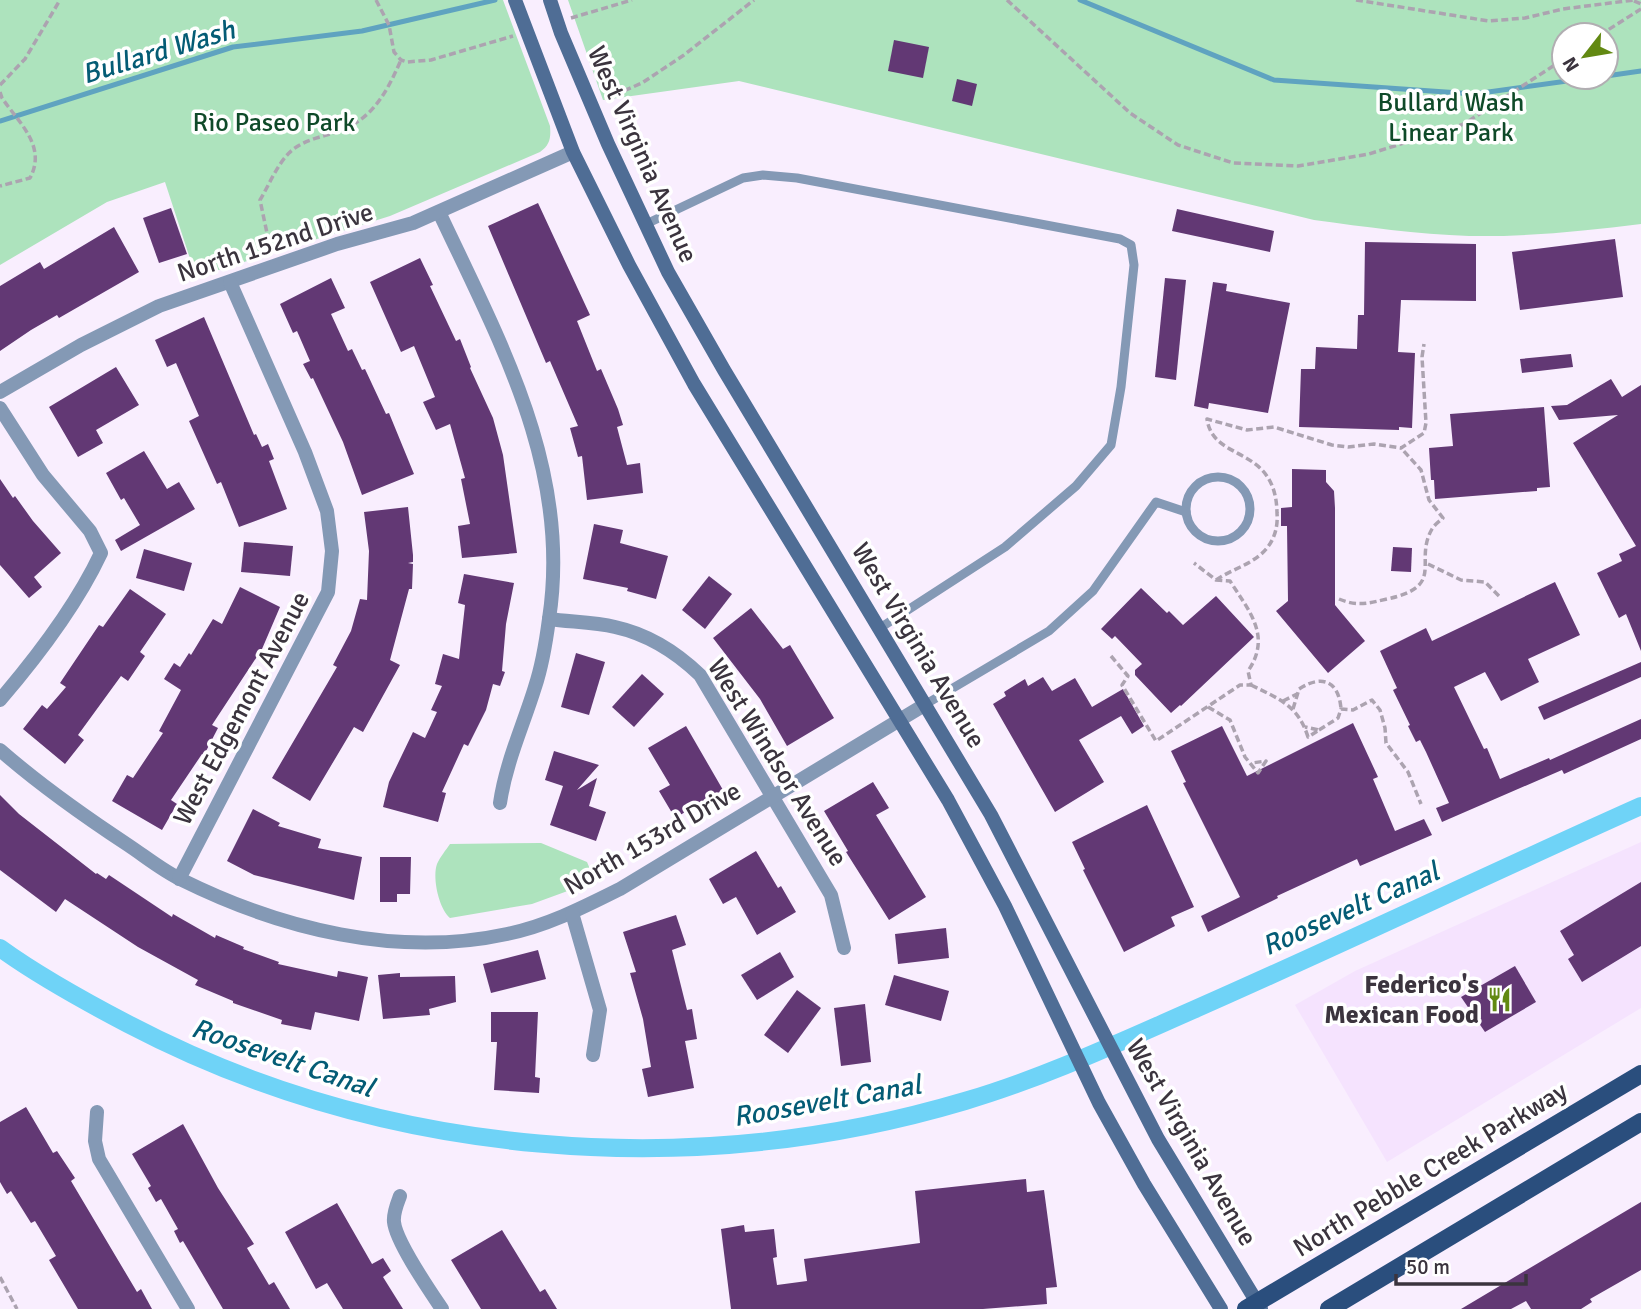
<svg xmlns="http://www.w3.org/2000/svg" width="1641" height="1309" font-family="Signika,sans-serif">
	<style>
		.built { fill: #f5e3fe }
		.green { fill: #ade3bd; fill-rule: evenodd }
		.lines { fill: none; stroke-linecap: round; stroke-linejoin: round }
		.stream { stroke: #5fa3c0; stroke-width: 5 }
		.canal { stroke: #6fd3f7; stroke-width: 18 }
		.building { fill: #623874 }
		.path { stroke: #aca3b0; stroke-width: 3.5; stroke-dasharray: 7 3.5; stroke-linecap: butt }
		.lane { stroke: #8499b5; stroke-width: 9 }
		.street { stroke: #8499b5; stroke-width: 14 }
		.secondary { stroke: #4f6d95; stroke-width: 14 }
		.primary { stroke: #2a4e7d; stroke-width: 18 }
		.labels { text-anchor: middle; stroke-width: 7; stroke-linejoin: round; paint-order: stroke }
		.park-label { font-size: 26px; fill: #0f4a29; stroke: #fff }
		.street-label { font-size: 26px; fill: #3b343e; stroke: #fff }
		.poi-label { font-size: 26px; font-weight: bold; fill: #3b343e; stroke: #fff; text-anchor: end }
		.water-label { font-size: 28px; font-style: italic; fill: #045c75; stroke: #fff }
	</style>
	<rect width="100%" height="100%" fill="#f9eefe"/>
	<!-- built -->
	<path class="built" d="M1641 842V1008L1387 1162 1295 1005 1355 971Z"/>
	<!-- green -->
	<g class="green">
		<path d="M0 0H503L550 126C551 138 550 145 540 152L390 216 196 277 165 182 107 202 0 265Z"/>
		<path d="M568 0H1641V224C1585 231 1526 237 1469 236 1417 234 1365 227 1314 220L739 81 603 100ZM1564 35H1606V77H1564Z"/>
		<path d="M541 843 587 862 595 881 532 904 450 918C439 909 432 878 437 864 440 857 446 850 450 844Z"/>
	</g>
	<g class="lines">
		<!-- stream -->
		<g class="stream">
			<path d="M1080 0 1274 80 1474 94 1596 77"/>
			<path d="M1606 76 1641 71"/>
			<path d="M0 121 233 47 362 31 495 0"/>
		</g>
		<!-- canal -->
		<path class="canal" d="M0 948C40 977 84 1001 128 1024 384 1158 689 1183 965 1101 1043 1078 1118 1043 1193 1010 1343 944 1491 873 1641 806"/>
	</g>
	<!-- building -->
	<g class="building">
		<path d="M894 40 929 47 923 78 888 71Z"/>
		<path d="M957 79 977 84 972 106 952 101Z"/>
		<path d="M538 203 590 315 577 321 597 371 601 369 618 409 623 425 617 427 627 465 640 463 643 493 587 500 582 456 578 457 570 428 578 426 550 361 546 363 488 226Z"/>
		<path d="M171 208 187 254 159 263 143 218Z"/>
		<path d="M1177 209 1274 231 1270 252 1172 231Z"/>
		<path d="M114 227 139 272 59 318 57 315 31 330 0 351V286L40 262 44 269Z"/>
		<path d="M1615 239 1623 297 1520 310 1512 252Z"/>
		<path d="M1365 242 1476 244V301L1401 300 1398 352 1415 353 1412 428 1399 427V430L1299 427 1301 369H1315L1316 347 1357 349 1358 315H1364Z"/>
		<path d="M420 258 433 285 430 286 456 341 460 339 471 367 470 368 493 418 503 455 517 553 462 558 458 526 470 524 461 479 465 478 450 424 436 430 423 402 435 397 414 346 401 352 370 282Z"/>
		<path d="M331 278 345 308 331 314 348 351 352 349 362 370 365 369 386 414 389 413 414 474 362 495 343 442 313 378 311 379 303 364 310 361 297 331 293 333 280 304Z"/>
		<path d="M1165 278 1186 280 1176 380 1155 377Z"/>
		<path d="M1213 282 1227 284 1226 291 1290 303 1268 413 1209 403 1208 409 1194 406Z"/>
		<path d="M204 317 254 435 256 434 262 447 268 444 274 459 269 461 287 509 239 527 221 482 217 484 189 421 199 416 176 363 167 367 155 340Z"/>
		<path d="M1571 354 1573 367 1522 373 1520 359Z"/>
		<path d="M116 367 139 405 96 430 103 443 78 457 49 407Z"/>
		<path d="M1611 379 1622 397 1641 385V651L1626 614 1619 618 1597 573 1622 561 1619 554 1636 546 1573 443 1618 415 1559 420 1551 406 1567 405Z"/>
		<path d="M1544 407 1550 487 1537 488V491L1435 499 1434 480H1431L1429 448 1453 446 1450 414Z"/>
		<path d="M144 451 167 489 179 482 195 509 121 551 115 540 140 525 124 498 121 500 106 473Z"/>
		<path d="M1292 469 1326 470V482L1334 491 1335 508V605L1365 641 1328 673 1276 611 1288 601 1287 526H1281V508L1292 507Z"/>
		<path d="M0 479 13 498 15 496 33 521 61 553 34 577 42 587 29 598 0 565Z"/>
		<path d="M408 507 413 555V562L408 563 413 564 412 589H409L390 660 400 665 363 732 354 727 310 801 272 778 337 667 333 665 351 631 360 599 367 600 369 551 364 512Z"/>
		<path d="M594 524 623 530 620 543 668 556 656 599 627 591 628 588 583 579Z"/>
		<path d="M244 542 293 546 290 576 241 572Z"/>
		<path d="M1393 547 1412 548 1411 572 1391 571Z"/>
		<path d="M144 549 192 563 184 591 136 578Z"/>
		<path d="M464 574 514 583 506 624 502 671 505 672 500 686 493 684 486 710 468 746 464 744 442 792 446 793 438 822 383 807 389 782 413 732 425 738 437 712 431 710 442 686 435 684 443 654 459 659 465 605 458 603Z"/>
		<path d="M709 576 732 594 705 629 682 610Z"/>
		<path d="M1555 582 1580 635 1528 659 1539 682 1501 701 1485 672 1454 687 1484 749 1487 748 1500 779 1549 758 1550 760 1641 719V739L1564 774 1562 770 1442 822 1436 808 1449 803 1426 752 1420 740 1416 742 1408 726 1410 725 1393 690 1397 688 1380 651 1426 628 1432 641Z"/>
		<path d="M240 587 280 607 262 649 212 725 218 728 204 755 202 754 171 800 177 804 162 830 112 801 127 775 133 778 163 733 159 731 181 690 164 679 174 663 180 667 189 653 191 655 213 619 222 624Z"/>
		<path d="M1141 588 1167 613 1169 611 1183 625 1216 596 1254 637 1181 706 1180 705 1171 713 1135 675V670L1142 664 1115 636 1112 639 1101 629Z"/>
		<path d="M130 589 166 614 140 652 145 656 128 681 121 676 78 735 84 740 65 764 23 729 42 705 47 709 66 687 60 683 99 625 103 627Z"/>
		<path d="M751 608 783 649 790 645 834 718 787 746 760 699 713 638Z"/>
		<path d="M576 653 605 662 589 715 561 707Z"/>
		<path d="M1641 662V677L1544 720 1538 707Z"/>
		<path d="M642 674 664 694 634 727 612 707Z"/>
		<path d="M1043 677 1052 691 1075 678 1092 707 1123 689 1144 726 1132 734 1121 716 1079 740 1104 782 1055 812 993 704 1006 696 1004 692 1025 679 1028 686Z"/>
		<path d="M1353 723 1378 777 1373 779 1395 831 1424 819 1432 835 1360 866 1357 859 1277 896 1278 898 1208 932 1201 916 1240 897 1183 783 1186 782 1171 751 1222 726 1247 776Z"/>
		<path d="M686 726 723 790 675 818 659 791 670 785 648 748Z"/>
		<path d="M554 751 599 765 577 790 597 778 589 806 606 812 596 841 550 825 563 786 545 780Z"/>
		<path d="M873 782 889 808 876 815 926 897 889 920 846 852 848 851 824 811Z"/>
		<path d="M0 795 19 814 96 874 97 873 106 879 109 875 172 917 173 914 215 938 216 935 244 947 243 949 279 962 278 964 337 977 338 971 368 977 359 1021 315 1012 311 1030 281 1024 282 1020 233 1003V1001L195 985 198 980 138 947 65 899 56 912 0 870Z"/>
		<path d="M1147 805 1194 907 1171 917 1175 926 1124 952 1083 870 1085 869 1072 842Z"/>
		<path d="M253 809 280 823 278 826 321 839 318 848 362 857 354 900 254 875 227 861Z"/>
		<path d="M756 851 778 888 781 886 796 912 757 935 736 897 723 904 709 879Z"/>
		<path d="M380 857H411L410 894H397V902H380Z"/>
		<path d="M1641 882V946L1582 982 1568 959 1574 955 1560 931Z"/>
		<path d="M676 915 686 945 672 950 687 1010 692 1009 697 1039 685 1041 694 1088 648 1097 642 1069 651 1067 643 1019 630 973 636 972 623 932Z"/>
		<path d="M946 928 949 958 898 964 895 934Z"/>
		<path d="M538 950 546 979 491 993 483 964Z"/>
		<path d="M780 952 794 977 757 1000 741 975Z"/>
		<path d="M1515 966 1536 1002 1485 1032 1461 997Z"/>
		<path d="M400 973V977L455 976 456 1002 429 1009 430 1015 383 1019 378 975Z"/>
		<path d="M894 975 949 991 941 1021 885 1005Z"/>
		<path d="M797 990 821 1008 788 1053 764 1035Z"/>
		<path d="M865 1004 871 1062 841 1066 834 1008Z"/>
		<path d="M491 1012H538L535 1077 540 1078 539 1093 494 1090 497 1042H491Z"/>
		<path d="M26 1107 53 1153 57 1151 75 1178 71 1181 137 1292 141 1289 152 1309H78L49 1260 56 1256 35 1221 31 1223 11 1191 7 1194 0 1182V1122Z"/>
		<path d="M183 1124 218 1188 254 1244 247 1248 269 1285 274 1282 290 1309H223L183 1241 180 1243 174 1231 178 1229 161 1199 156 1202 148 1188 151 1186 132 1154Z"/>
		<path d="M1026 1179 1027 1192 1044 1190 1057 1287 1046 1288 1047 1304 983 1309H731L721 1229 744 1225 745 1232 774 1229 777 1257 773 1258 777 1285 807 1281 804 1259 920 1243 915 1191Z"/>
		<path d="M1641 1202V1270L1590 1299 1592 1302 1581 1309H1531L1526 1301 1511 1309H1461Z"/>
		<path d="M337 1203 372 1264 383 1258 391 1271 383 1277 403 1309H343L327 1283 316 1289 285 1232Z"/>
		<path d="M502 1230 540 1292 545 1289 557 1309H481L451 1260Z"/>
	</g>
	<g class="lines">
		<!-- path -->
		<g class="path">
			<path d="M376 0 389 25 394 52 401 60 407 62 431 60 513 36"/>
			<path d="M1007 0 1130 113 1178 145 1233 163 1298 166 1369 154 1464 124 1564 59"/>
			<path d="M1356 0 1489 21 1525 18 1563 9 1634 0"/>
			<path d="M1634 1 1641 4"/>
			<path d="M571 18 632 0"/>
			<path d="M1600 35 1641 9"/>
			<path d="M0 85 25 59 60 0"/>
			<path d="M0 92 2 98C19 123 47 146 30 178L0 186"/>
			<path d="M605 99 642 83 684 55 754 0"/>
			<path d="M271 252 260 200C269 185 277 165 289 153 305 137 329 137 348 127 376 114 389 87 401 60"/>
			<path d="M1428 564 1461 580 1485 582 1499 596"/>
			<path d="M1216 580C1232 569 1254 564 1267 548 1275 538 1278 526 1277 513 1276 444 1213 463 1207 419L1247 430 1274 427 1332 445 1348 447 1374 444 1401 448 1424 433 1426 423 1422 357 1424 344"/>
			<path d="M1339 599C1358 607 1369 603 1387 599 1447 586 1413 562 1432 529 1435 524 1440 521 1443 518L1429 500 1421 470 1401 448"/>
			<path d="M1111 656 1128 676 1122 685 1156 741 1240 685H1251L1248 671C1272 636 1249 611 1230 581L1216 580 1194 563"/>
			<path d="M1251 685C1279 699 1298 705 1308 737L1319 730 1305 727"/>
			<path d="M1283 701 1297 694"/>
			<path d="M1208 707 1230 720 1245 757 1258 773 1266 761 1252 763"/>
			<path d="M1293 709 1299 689C1322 674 1339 681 1341 709"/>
			<path d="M1319 730 1338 718 1341 709 1353 710 1372 700 1380 710 1385 728 1386 743 1408 772 1421 804"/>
			<path d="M0 1277 17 1309"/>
		</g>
		<!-- lane -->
		<g class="lane">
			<path d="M644 225 743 178 763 175 797 178 1120 239 1131 245 1134 265 1121 387 1111 445 1076 486 1005 547 880 628"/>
			<circle cx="1218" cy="509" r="32"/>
			<path d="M926 704 1049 631 1093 591 1156 502 1186 512"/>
		</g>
		<!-- street -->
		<g class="street">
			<path d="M439 212C500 342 572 470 549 619 546 642 542 666 535 687 523 726 506 762 500 803"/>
			<path d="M0 392 81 345 159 306 337 244 413 223 573 152"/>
			<path d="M0 408 43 475 90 531 101 553C78 602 36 658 0 700"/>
			<path d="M549 619C570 622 594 622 615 627 647 634 676 652 700 675L831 895 844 948"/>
			<path d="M0 750C40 785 84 816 128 845 146 857 163 871 182 880 281 929 397 958 507 934 547 926 584 907 620 889L926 704"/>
			<path d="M179 879 328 592 332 551 327 511 305 452 230 282"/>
			<path d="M572 913 600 1010 593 1055"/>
			<path d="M97 1112 95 1141 99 1159 188 1309"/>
			<path d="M400 1196C397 1204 393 1213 394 1222 396 1242 430 1291 442 1309"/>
		</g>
		<!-- secondary -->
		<g class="secondary">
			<path d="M515 0 573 152 629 265 694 384 948 800 1005 906 1099 1103 1144 1184 1221 1309"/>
			<path d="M550 0 561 33 608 144 668 272 724 370 991 815 1158 1139 1261 1309"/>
		</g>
		<!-- primary -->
		<g class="primary">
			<path d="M1246 1309 1641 1074"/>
			<path d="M1329 1309 1641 1122"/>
		</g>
	</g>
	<!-- icons -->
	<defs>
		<symbol id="restaurant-bare" viewBox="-9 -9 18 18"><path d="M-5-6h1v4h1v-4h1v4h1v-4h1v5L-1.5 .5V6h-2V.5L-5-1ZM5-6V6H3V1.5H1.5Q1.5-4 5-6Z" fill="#628912" stroke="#fff" stroke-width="2.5" paint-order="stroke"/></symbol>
	</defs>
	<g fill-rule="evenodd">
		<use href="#restaurant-bare" x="1482" y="982" width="35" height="35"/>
	</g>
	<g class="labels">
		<!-- park labels -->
		<g class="park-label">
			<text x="1451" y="111">Bullard Wash<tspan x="1451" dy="30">Linear Park</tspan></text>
			<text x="274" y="131">Rio Paseo Park</text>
		</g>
		<!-- street labels -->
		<g class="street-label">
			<text transform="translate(643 154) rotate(66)" y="9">West Virginia Avenue</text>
			<text transform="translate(275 242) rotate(-18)" y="9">North 152nd Drive</text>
			<text transform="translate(919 645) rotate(59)" y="9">West Virginia Avenue</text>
			<text transform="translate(241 708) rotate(-62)" y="9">West Edgemont Avenue</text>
			<text transform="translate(778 762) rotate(58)" y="9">West Windsor Avenue</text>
			<text transform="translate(652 838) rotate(-30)" y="9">North 153rd Drive</text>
			<text transform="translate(1192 1142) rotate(60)" y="9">West Virginia Avenue</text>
			<text transform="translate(1430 1169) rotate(-31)" y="9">North Pebble Creek Parkway</text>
		</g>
		<!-- poi labels -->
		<g class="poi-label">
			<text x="1479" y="993">Federico's<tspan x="1479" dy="30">Mexican Food</tspan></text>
		</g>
		<!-- water labels -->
		<g class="water-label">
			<text transform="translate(158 51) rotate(-17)" y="10">Bullard Wash</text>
			<text transform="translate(1350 908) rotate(-24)" y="10">Roosevelt Canal</text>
			<text transform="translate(283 1057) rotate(19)" y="10">Roosevelt Canal</text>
			<text transform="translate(827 1100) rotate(-10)" y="10">Roosevelt Canal</text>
		</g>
	</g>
	<!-- north arrow -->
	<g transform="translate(1585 56) rotate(239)"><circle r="33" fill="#ffffff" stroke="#b1aeb2" stroke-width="2"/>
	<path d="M0-5L12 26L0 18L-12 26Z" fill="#628912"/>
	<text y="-10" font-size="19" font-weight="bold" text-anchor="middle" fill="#3b343e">N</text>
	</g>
	<!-- scale -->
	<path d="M1396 1274v10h130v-10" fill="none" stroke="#3b343e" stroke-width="3.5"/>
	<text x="1406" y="1274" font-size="21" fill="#3b343e" stroke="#ffffff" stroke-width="5" paint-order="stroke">50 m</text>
</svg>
